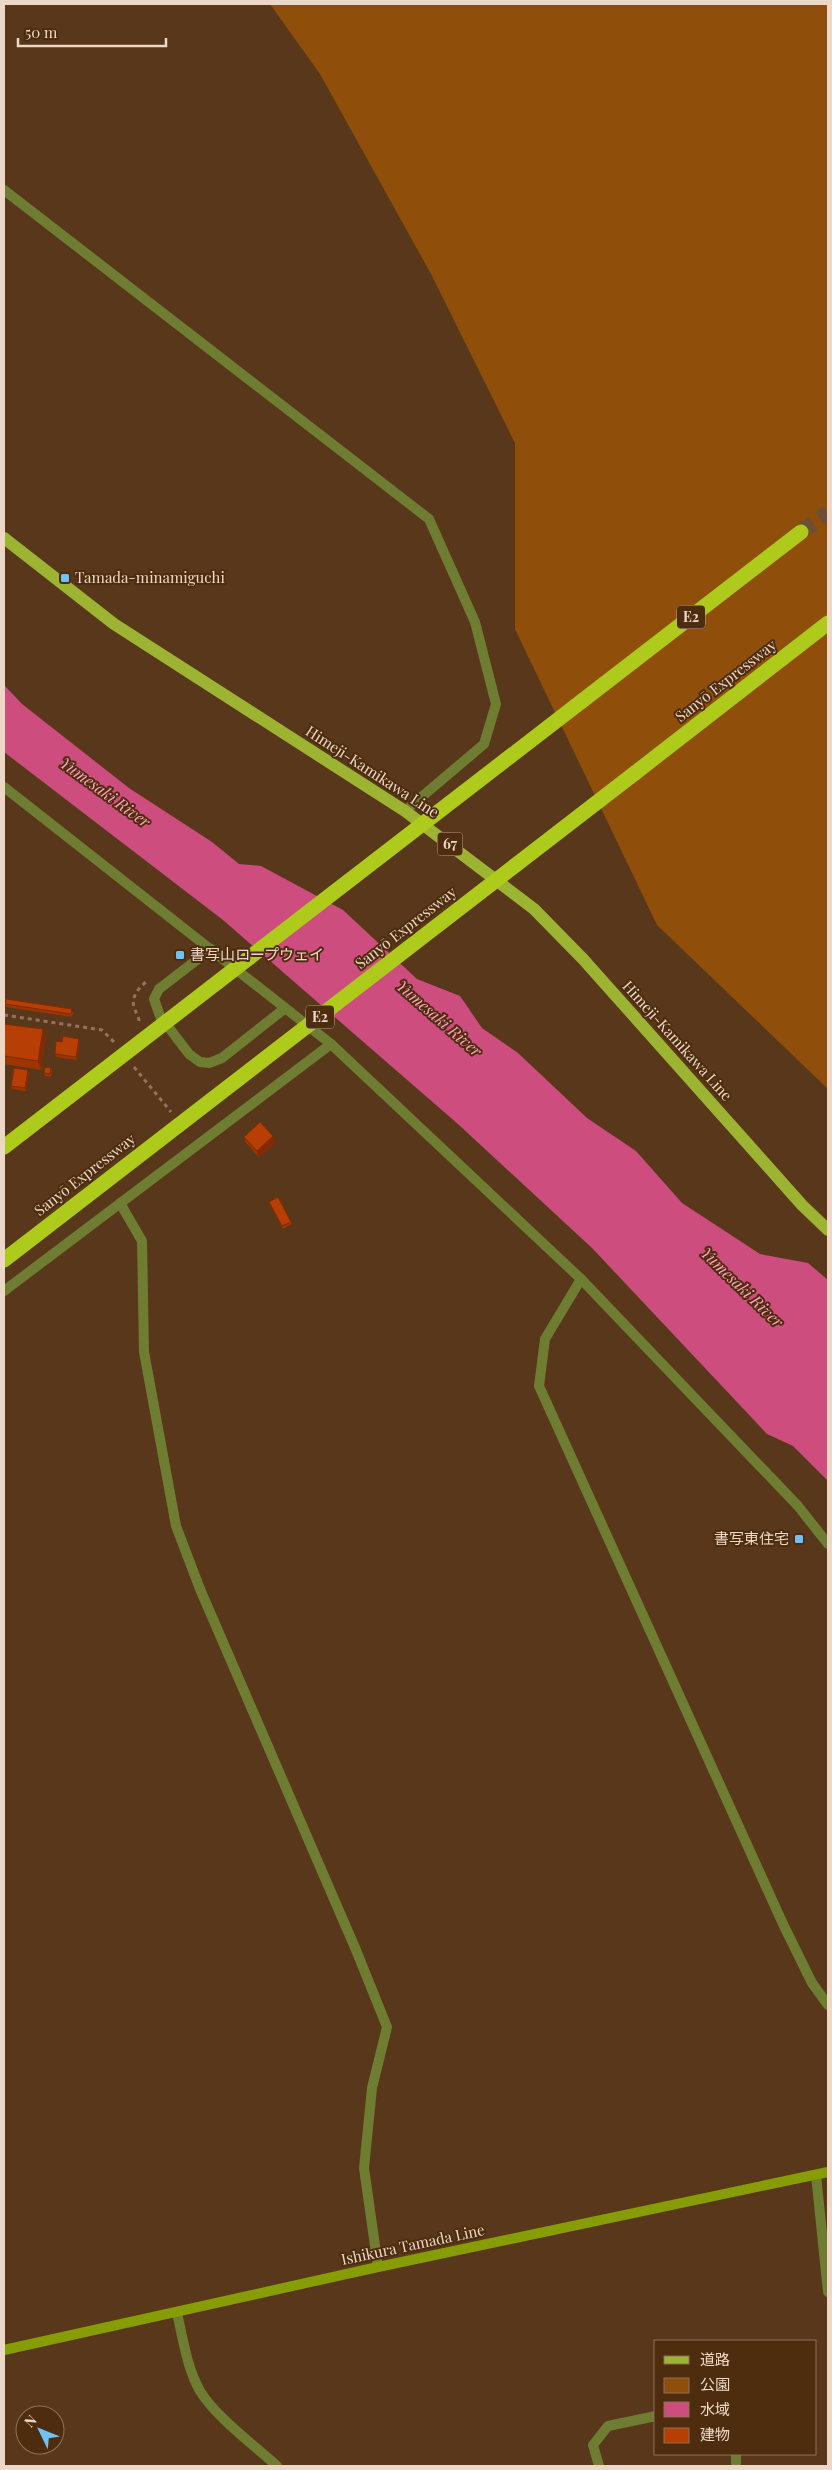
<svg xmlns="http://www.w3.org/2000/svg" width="832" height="2470" font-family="'Playfair Display','Noto Sans JP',serif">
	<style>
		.green { fill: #8f4f0a }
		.water { fill: #cc4d7e }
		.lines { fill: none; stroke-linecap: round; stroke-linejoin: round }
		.motorway-tunnel { stroke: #6f4f34; stroke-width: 15; stroke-dasharray: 15 8; stroke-linecap: butt }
		.path { stroke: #91745c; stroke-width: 3; stroke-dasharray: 4 4; stroke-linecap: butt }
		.service { stroke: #6e7d32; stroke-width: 10 }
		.minor { stroke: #6e7d32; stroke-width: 10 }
		.tertiary { stroke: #6e7d32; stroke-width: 10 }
		.secondary { stroke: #879d05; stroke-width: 10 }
		.primary { stroke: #9cb431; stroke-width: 12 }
		.motorway { stroke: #aeca1b; stroke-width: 15 }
		.motorway-bridge { stroke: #aeca1b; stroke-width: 15 }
		.wall { fill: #9d3503 }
		.shaded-wall { fill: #802b03 }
		.building { fill: #b73e04; stroke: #802b03 }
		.poi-dot { fill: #72c1f5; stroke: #4e2d0e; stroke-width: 2 }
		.labels { text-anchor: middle; stroke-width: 4; stroke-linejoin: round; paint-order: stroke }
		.shield { fill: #4e2d0e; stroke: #bda590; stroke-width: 1 }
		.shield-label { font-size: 14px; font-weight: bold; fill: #edd8c8 }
		.poi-label { font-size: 15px; fill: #edd8c8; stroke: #4e2d0e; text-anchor: start }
		.street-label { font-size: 15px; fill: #edd8c8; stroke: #4e2d0e }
		.water-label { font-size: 16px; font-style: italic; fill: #ffa0be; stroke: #4e2d0e }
	</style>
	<rect width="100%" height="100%" fill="#59371a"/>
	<!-- green -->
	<path class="green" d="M270 4H828V1089L657 925 515 629V443L431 274 320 74Z"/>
	<!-- water -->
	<path class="water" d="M4 685 22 704 129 788 212 842 239 864 261 866 343 910 417 979 460 996 482 1028 518 1053 587 1118 636 1151 682 1203 760 1254 808 1263 828 1280V1481L793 1446 767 1434 592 1248 459 1125 223 920 4 752Z"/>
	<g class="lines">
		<!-- motorway-tunnel -->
		<path class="motorway-tunnel" d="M801 532 828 512"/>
		<!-- path -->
		<g class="path">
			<path d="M4 1015 102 1030 114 1042"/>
			<path d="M139 1021C139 1017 137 1015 135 1010 130 999 137 989 146 982"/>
			<path d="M134 1067 171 1112"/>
		</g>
		<!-- service -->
		<path class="service" d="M211 949 159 989 154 999 160 1016 189 1054 200 1062 209 1063 222 1058 284 1009"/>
		<!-- minor -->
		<g class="minor">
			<path d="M4 190 429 519 475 622 496 704 484 744 405 811"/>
			<path d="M120 1203 142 1241 144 1352 176 1526 200 1589 356 1950 387 2027 372 2088 364 2168 378 2267"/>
			<path d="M581 1279 545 1339 539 1386 783 1924 812 1983 828 2005"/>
			<path d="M4 1291 331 1044"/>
			<path d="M816 2175 828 2292"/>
			<path d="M599 2466 593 2445 608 2426 656 2416"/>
			<path d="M736 2466V2454"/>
		</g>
		<!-- tertiary -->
		<g class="tertiary">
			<path d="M4 787 331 1044 581 1279 798 1506 828 1544"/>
			<path d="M177 2313C183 2339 187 2368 200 2391 215 2416 255 2446 277 2466"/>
		</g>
		<!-- secondary -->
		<path class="secondary" d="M4 2350 378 2267 828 2172"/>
		<!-- primary -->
		<path class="primary" d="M4 538 114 624 405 811 534 909 583 959 802 1205 828 1230"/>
		<!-- motorway -->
		<g class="motorway">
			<path d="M582 701 801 532"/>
			<path d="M635 773 828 623"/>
		</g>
		<!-- motorway-bridge -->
		<g class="motorway-bridge">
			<path d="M4 1147 582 701"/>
			<path d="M4 1260 635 773"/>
		</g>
	</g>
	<!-- wall -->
	<g class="wall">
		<path d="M5 1004 73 1012 72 1017 6 1007Z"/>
		<path d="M4 1024 46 1038 41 1070 4 1064Z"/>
		<path d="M79 1039 80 1042 77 1060 56 1057 55 1054 62 1042Z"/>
		<path d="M51 1068 52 1071 51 1077 45 1076 44 1073Z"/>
		<path d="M29 1073 26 1091 12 1089 11 1086Z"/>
		<path d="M244 1137 276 1142 259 1157 246 1143Z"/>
		<path d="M269 1202 291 1222 292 1224 283 1229Z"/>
	</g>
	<!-- shaded-wall -->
	<g class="shaded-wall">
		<path d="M43 1029 46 1038 41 1070 38 1061Z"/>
		<path d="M79 1039 80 1042 77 1060 76 1057Z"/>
		<path d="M28 1070 29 1073 26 1091 25 1088Z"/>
		<path d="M273 1136 276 1142 259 1157 257 1151Z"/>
	</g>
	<!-- building -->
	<g class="building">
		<path d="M6 999 72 1009 71 1014 5 1004Z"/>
		<path d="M4 1024 43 1029 38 1061 4 1056Z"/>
		<path d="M63 1036 79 1039 76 1057 55 1054 56 1041 62 1042Z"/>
		<path d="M45 1067 51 1068 50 1074 44 1073Z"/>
		<path d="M14 1068 28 1070 25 1088 11 1086Z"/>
		<path d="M260 1122 273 1136 257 1151 244 1137Z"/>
		<path d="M278 1197 291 1222 282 1226 269 1202Z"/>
	</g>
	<!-- markers -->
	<g class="poi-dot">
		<rect x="60" y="573" width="10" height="10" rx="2.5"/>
		<rect x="175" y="950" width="10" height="10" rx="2.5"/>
		<rect x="794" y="1534" width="10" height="10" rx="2.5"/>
	</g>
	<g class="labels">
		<!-- shield labels -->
		<g class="shield">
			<rect x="677" y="605.5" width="28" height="23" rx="4"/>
			<rect x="437.5" y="832.5" width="25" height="23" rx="4"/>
			<rect x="306" y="1005.5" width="28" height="23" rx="4"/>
		</g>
		<g class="shield-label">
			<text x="691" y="622">E2</text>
			<text x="450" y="849">67</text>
			<text x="320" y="1022">E2</text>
		</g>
		<!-- poi labels -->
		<g class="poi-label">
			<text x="75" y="583">Tamada-minamiguchi</text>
			<text x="190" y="960">書写山ロープウェイ</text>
			<text x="789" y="1544" text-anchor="end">書写東住宅</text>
		</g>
		<!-- street labels -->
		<g class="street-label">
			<text transform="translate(726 681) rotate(-38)" y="5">Sanyō Expressway</text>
			<text transform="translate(372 772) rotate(33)" y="5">Himeji-Kamikawa Line</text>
			<text transform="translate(406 928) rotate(-38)" y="5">Sanyō Expressway</text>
			<text transform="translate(677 1041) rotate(48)" y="5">Himeji-Kamikawa Line</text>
			<text transform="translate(85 1175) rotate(-38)" y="5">Sanyō Expressway</text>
			<text transform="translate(413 2245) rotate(-12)" y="5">Ishikura Tamada Line</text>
		</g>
		<!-- water labels -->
		<g class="water-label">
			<text transform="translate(105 792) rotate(36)" y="6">Yumesaki River</text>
			<text transform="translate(439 1018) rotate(41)" y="6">Yumesaki River</text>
			<text transform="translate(742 1287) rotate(44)" y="6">Yumesaki River</text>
		</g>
	</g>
	<!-- border -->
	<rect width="832" height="2470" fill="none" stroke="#edd8c8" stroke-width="10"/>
	<!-- legend -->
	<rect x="654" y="2340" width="162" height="115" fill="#4e2d0e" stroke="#8e7158"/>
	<rect x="664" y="2356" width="25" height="8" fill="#9cb431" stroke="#8e7158"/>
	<text x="700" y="2365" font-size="15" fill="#edd8c8">道路</text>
	<rect x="664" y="2378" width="25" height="15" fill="#8f4f0a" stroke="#8e7158"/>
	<text x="700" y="2390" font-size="15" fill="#edd8c8">公園</text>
	<rect x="664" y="2402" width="25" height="15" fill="#cc4d7e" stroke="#8e7158"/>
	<text x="700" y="2415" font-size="15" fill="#edd8c8">水域</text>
	<rect x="664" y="2428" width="25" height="15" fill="#b73e04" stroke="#8e7158"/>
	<text x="700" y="2440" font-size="15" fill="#edd8c8">建物</text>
	<!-- north arrow -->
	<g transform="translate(40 2430) rotate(313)"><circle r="24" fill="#4e2d0e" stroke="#8e7158"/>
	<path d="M0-4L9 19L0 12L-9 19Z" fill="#72c1f5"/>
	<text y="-8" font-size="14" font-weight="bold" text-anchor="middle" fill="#edd8c8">N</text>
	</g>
	<!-- scale -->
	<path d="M18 38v8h148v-8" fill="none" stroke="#edd8c8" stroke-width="2.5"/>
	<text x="25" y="38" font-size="15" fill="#edd8c8" stroke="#4e2d0e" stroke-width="4" paint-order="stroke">50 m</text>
</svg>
